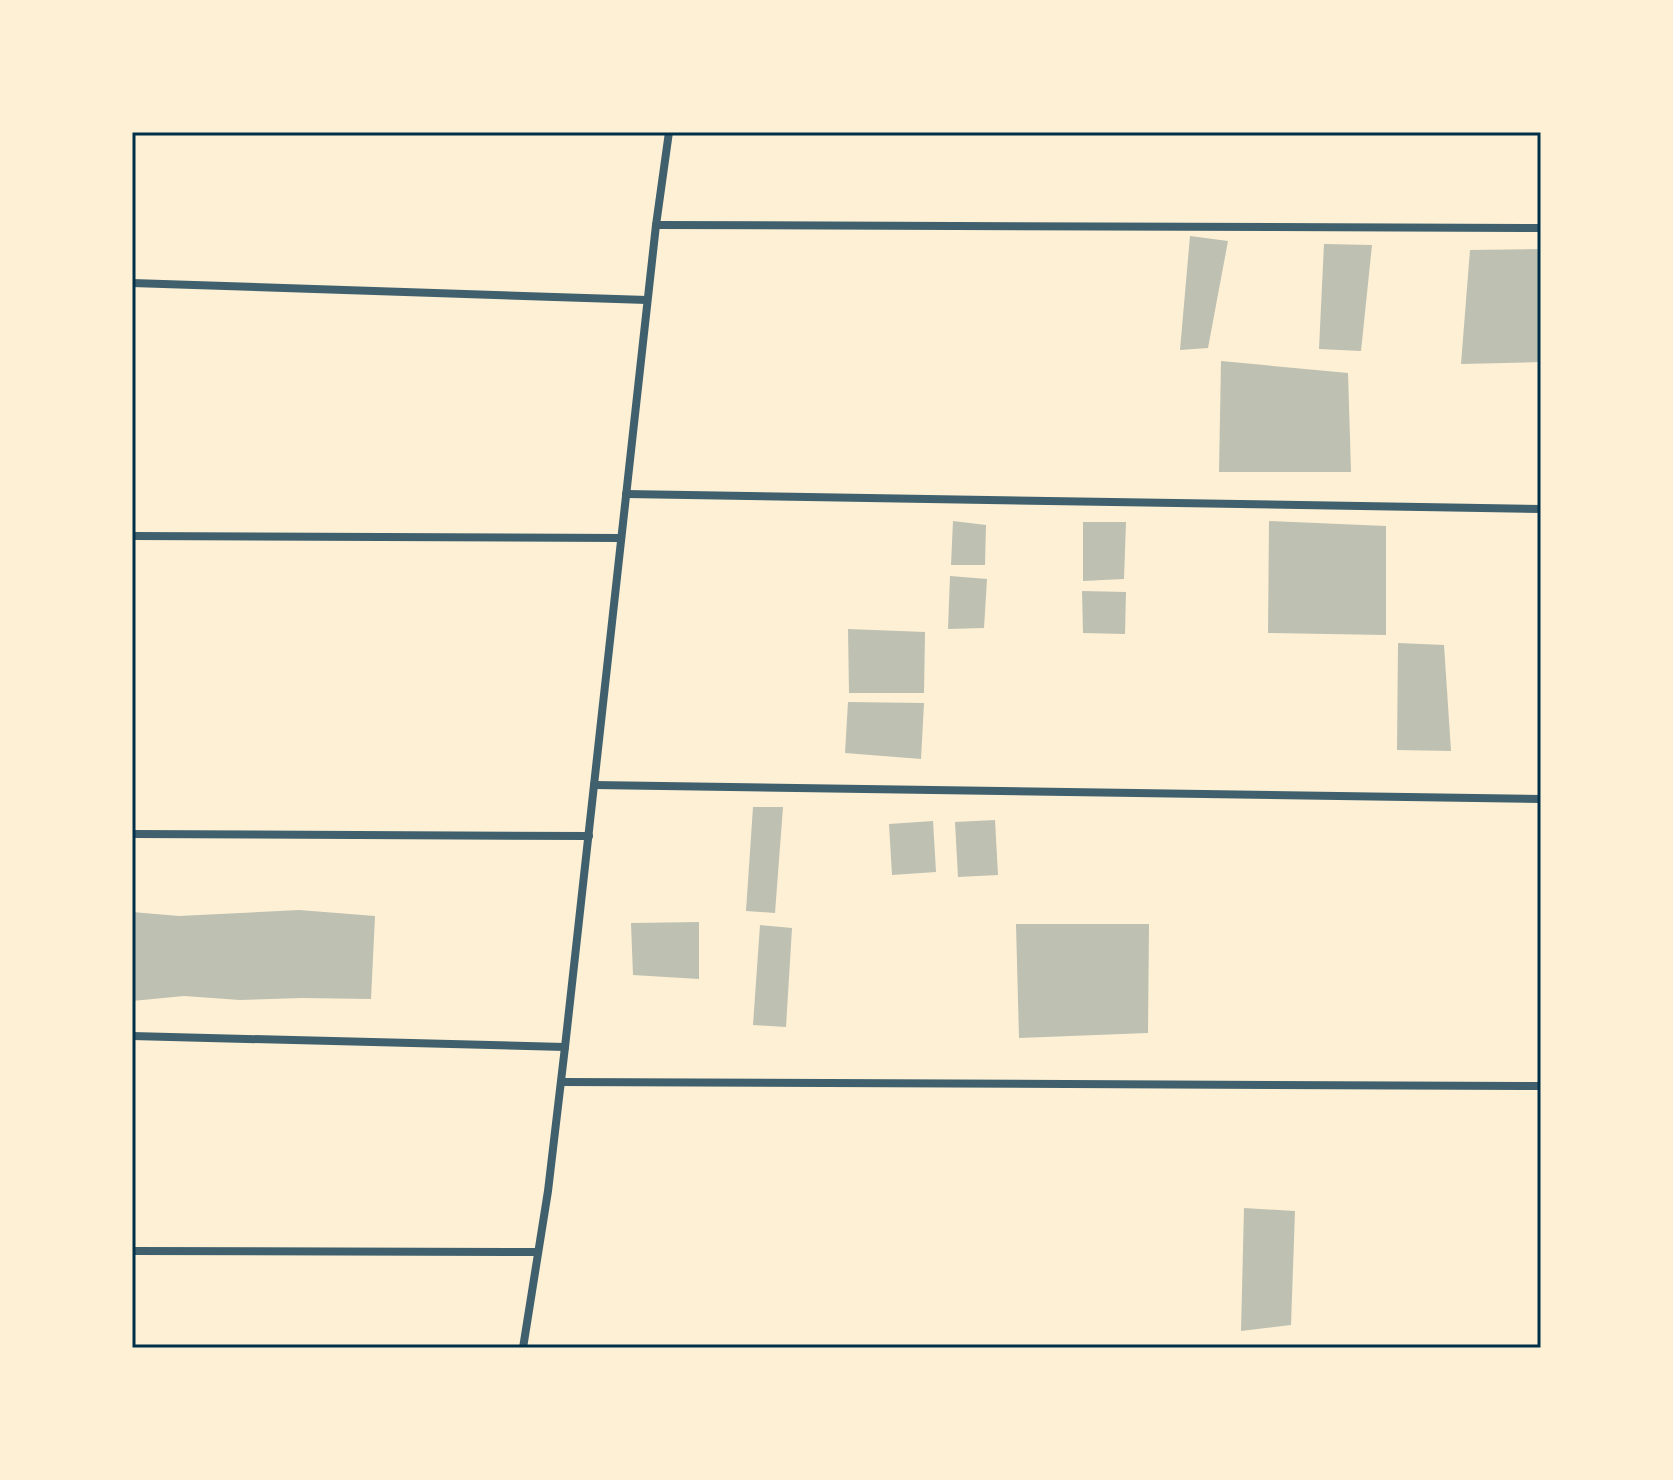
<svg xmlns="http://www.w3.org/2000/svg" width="1673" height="1480" font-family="'Roboto Condensed',sans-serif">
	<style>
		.building { fill: #bec0b2 }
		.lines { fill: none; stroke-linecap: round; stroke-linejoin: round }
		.minor { stroke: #3f606c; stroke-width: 8 }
		.neatline { fill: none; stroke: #003049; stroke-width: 3 }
	</style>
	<rect width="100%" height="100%" fill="#fdf0d5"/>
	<!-- building -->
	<g class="building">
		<path d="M1190 236 1228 241 1208 348 1180 350Z"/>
		<path d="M1324 244 1372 245 1361 351 1319 349Z"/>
		<path d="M1541 249V362L1461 364 1470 250Z"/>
		<path d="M1221 361 1348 373 1351 472H1219Z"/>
		<path d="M953 521 986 525 985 565H951Z"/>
		<path d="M1269 521 1386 526V635L1268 633Z"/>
		<path d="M1083 522H1126L1124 579 1083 581Z"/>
		<path d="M950 576 987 579 984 628 948 629Z"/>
		<path d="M1082 591 1126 592 1125 634 1083 633Z"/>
		<path d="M848 629 925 632 924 693H849Z"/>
		<path d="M1398 643 1444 645 1451 751 1397 750Z"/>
		<path d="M848 702 924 703 921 759 845 753Z"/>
		<path d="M753 807H783L775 913 746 911Z"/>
		<path d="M995 820 998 875 958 877 955 822Z"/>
		<path d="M933 821 936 872 892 875 889 824Z"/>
		<path d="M299 910 375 916 371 999 302 998 240 1000 184 996 132 1001V912L179 916Z"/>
		<path d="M699 922V979L633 975 631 923Z"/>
		<path d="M1016 924H1149L1148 1033 1019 1038Z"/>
		<path d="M760 925 792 928 786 1027 753 1025Z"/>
		<path d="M1244 1208 1295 1211 1291 1325 1241 1331Z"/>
	</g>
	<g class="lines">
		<!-- minor -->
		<g class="minor">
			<path d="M656 225 1541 228"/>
			<path d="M132 283 647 300"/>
			<path d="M626 494 1541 509"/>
			<path d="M132 536 621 538"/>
			<path d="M594 785 1541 799"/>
			<path d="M132 834 589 836"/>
			<path d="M132 1036 565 1047"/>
			<path d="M561 1082 1541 1086"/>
			<path d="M132 1251 537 1252"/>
			<path d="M523 1348 548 1191 565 1047 656 225 669 132"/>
		</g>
	</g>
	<!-- border -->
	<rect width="1673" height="1480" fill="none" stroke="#fdf0d5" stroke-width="268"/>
	<rect x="134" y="134" width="1405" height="1212" class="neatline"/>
</svg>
